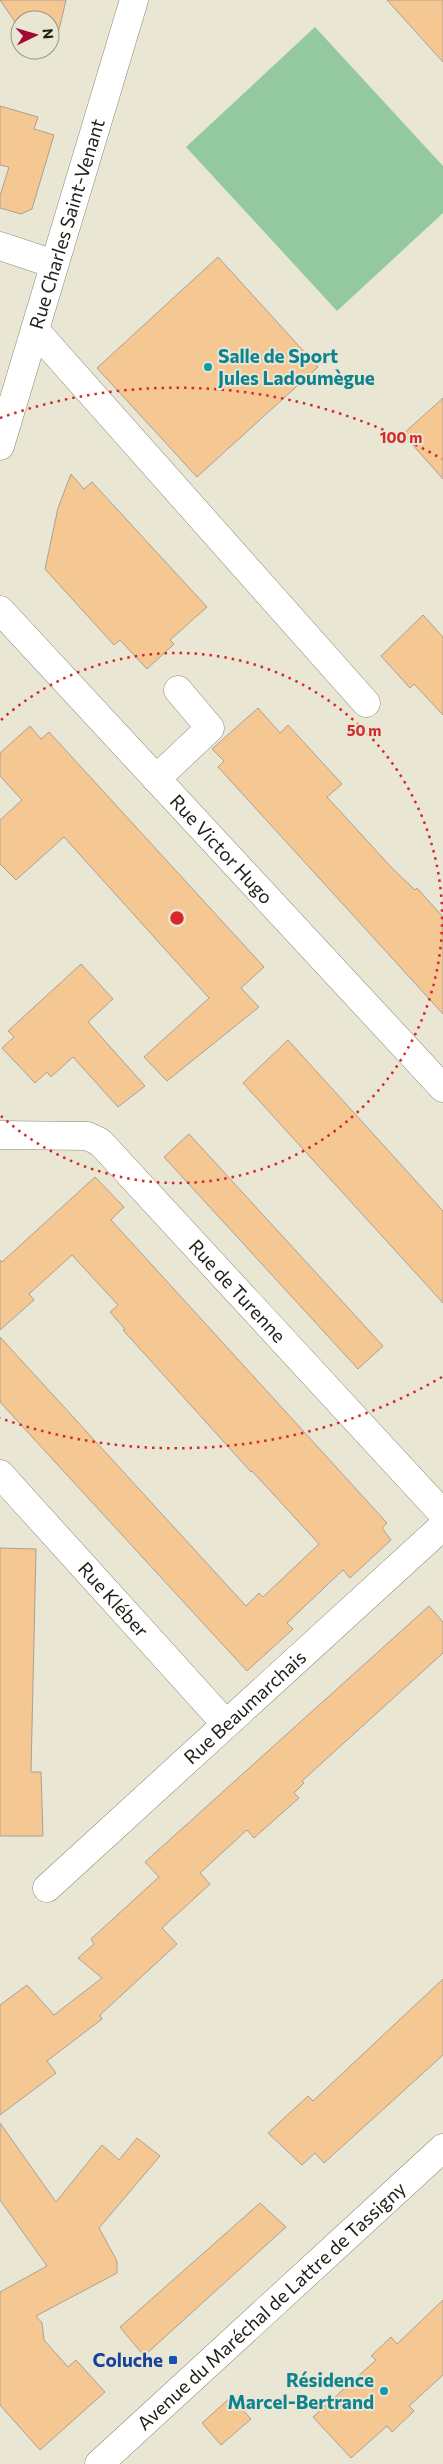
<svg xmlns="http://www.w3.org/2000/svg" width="443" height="2464" font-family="Commissioner,sans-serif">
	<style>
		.pitch { fill: #94c9a0 }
		.building { fill: #f4c793; stroke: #ada092 }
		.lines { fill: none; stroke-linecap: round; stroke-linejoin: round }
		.minor-casing { stroke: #8c8979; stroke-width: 29 }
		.minor { stroke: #fff; stroke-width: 28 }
		.ring { fill: none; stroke: #d62828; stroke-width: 2.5; stroke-dasharray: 2.5 5 }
		.culture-dot { fill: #0f9aa8; stroke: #e9e6d4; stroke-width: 2 }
		.transit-dot { fill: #1a4fb4; stroke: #e9e6d4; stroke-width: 2 }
		.labels { text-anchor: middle; stroke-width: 4; stroke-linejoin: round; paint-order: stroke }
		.street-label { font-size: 19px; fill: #1f1e17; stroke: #e9e6d4 }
		.culture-label { font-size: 19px; font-weight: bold; fill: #0d838f; stroke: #e9e6d4; text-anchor: start }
		.transit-label { font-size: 19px; font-weight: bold; fill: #164399; stroke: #e9e6d4; text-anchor: end }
		.centre { fill: #d62828; stroke: #e9e6d4; stroke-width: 2.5 }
		.ring-label { font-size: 15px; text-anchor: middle; font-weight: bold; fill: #d62828; stroke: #e9e6d4; stroke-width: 4; stroke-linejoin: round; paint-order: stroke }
	</style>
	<rect width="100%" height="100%" fill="#e9e6d4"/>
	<!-- pitch -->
	<path class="pitch" d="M315 27 443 166V213L337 311 186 147Z"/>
	<!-- building -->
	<g class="building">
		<path d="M0 0H66L59 30 50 37V20H20V29Z"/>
		<path d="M387 0H443V62Z"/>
		<path d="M0 106 38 117 34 129 54 135 32 209 21 214 0 208V196L9 167 0 165Z"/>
		<path d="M218 257 318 367 197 477 97 368Z"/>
		<path d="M443 398V479L403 434Z"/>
		<path d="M71 474 84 489 92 482 207 607 170 640 174 644 147 669 120 640 114 645 45 569 58 508Z"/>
		<path d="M423 615 443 637V715L414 684 410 688 381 656Z"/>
		<path d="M258 708 280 733 288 725 342 784 327 797 392 868 415 890 417 888 443 917V1014L218 767 224 761 212 749Z"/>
		<path d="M30 726 41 739 49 732 264 967 241 988 259 1007 167 1081 144 1057 209 998 64 837 16 880 0 864V820L22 800 0 776V753Z"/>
		<path d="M81 964 113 999 88 1022 145 1086 118 1107 73 1057 51 1077 47 1072 35 1083 2 1048 14 1037 8 1031Z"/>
		<path d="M288 1040 443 1211V1303L243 1083Z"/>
		<path d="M189 1134 383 1346 358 1369 164 1157Z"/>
		<path d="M95 1177 124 1207 111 1220 387 1523 382 1528 391 1540 350 1578 343 1570 287 1623 293 1629 247 1671 0 1402V1337L246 1606 259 1593 263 1597 319 1544 252 1471 251 1472 123 1330 125 1329 110 1312 118 1305 72 1255 29 1294 34 1300 0 1330V1260L2 1262Z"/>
		<path d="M0 1548 36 1549 31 1772H41L43 1836H0Z"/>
		<path d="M429 1606 443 1622V1653L302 1781 304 1783 294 1793 299 1798 254 1838 247 1830 200 1873 210 1884 162 1928 177 1944 100 2015 102 2019 47 2061 56 2073 0 2115V2005L27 1985 54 2015 102 1978 78 1958 94 1944 91 1939 159 1877 145 1862Z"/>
		<path d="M443 1979V2055L324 2163 315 2153 302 2165 268 2133 308 2096 313 2101Z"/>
		<path d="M0 2123 56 2202 102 2145 119 2160 137 2138 160 2156 99 2228 117 2261V2273L36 2316 42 2323 44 2340 68 2367 76 2360 105 2392 40 2450 0 2405V2292L47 2266 0 2200Z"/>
		<path d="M260 2203 286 2227 144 2356 120 2327Z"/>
		<path d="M443 2300V2375L409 2406 414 2411 392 2432 387 2426 351 2458 313 2417 376 2360 371 2356 391 2337 397 2344Z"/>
		<path d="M231 2397 251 2419 221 2445 202 2423Z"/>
	</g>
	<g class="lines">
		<defs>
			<g id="minor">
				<path d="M0 246 54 264"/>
				<path d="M35 330 366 703"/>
				<path id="s1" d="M0 446 134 0"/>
				<path id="s2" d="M0 610 443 1088"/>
				<path d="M156 779 210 728 178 690"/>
				<path id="s3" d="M0 1135 87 1136 100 1142 443 1514"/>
				<path id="s4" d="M0 1474 226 1724"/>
				<path id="s5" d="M47 1888 443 1526"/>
				<path id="s6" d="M99 2464 443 2148"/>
			</g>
		</defs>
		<!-- minor casing -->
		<use href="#minor" class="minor-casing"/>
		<!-- minor -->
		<use href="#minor" class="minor"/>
	</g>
	<!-- distance rings -->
	<g class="ring">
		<path d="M1 720A265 265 0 1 1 1 1116"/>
		<path d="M442 1377A530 530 0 0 1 0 1418M0 418A530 530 0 0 1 442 459"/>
	</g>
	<!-- markers -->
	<g class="culture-dot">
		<circle cx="208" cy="367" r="5"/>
		<circle cx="384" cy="2391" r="5"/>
	</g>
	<rect class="transit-dot" x="168" y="2355" width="10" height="10" rx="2.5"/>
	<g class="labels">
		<!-- street labels -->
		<g class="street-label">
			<text dy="7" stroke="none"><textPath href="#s1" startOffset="232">Rue Charles Saint-Venant</textPath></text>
			<text dy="7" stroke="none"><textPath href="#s2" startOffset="326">Rue Victor Hugo</textPath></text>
			<text dy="7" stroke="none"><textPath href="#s3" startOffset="304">Rue de Turenne</textPath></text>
			<text dy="7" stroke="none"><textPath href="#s4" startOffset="169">Rue Kléber</textPath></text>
			<text dy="7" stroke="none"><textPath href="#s5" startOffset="268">Rue Beaumarchais</textPath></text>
			<text dy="7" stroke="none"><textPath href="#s6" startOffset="234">Avenue du Maréchal de Lattre de Tassigny</textPath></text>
		</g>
		<!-- culture labels -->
		<g class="culture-label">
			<text x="218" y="363">Salle de Sport<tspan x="218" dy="22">Jules Ladoumègue</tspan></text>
			<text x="374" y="2387" text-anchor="end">Résidence<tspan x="374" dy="22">Marcel-Bertrand</tspan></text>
		</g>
		<!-- transit labels -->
		<g class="transit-label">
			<text x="163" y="2367">Coluche</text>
		</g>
	</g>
	<circle cx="177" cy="918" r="8" class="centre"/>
	<g class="ring-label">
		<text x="401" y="443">100 m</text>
		<text x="364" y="736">50 m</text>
	</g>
	<!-- north arrow -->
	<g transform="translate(35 35) rotate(85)"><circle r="24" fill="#e9e6d4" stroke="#989688"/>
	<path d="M0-4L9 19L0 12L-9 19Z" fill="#a50935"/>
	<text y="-8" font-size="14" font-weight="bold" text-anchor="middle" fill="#1f1e17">N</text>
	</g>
</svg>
